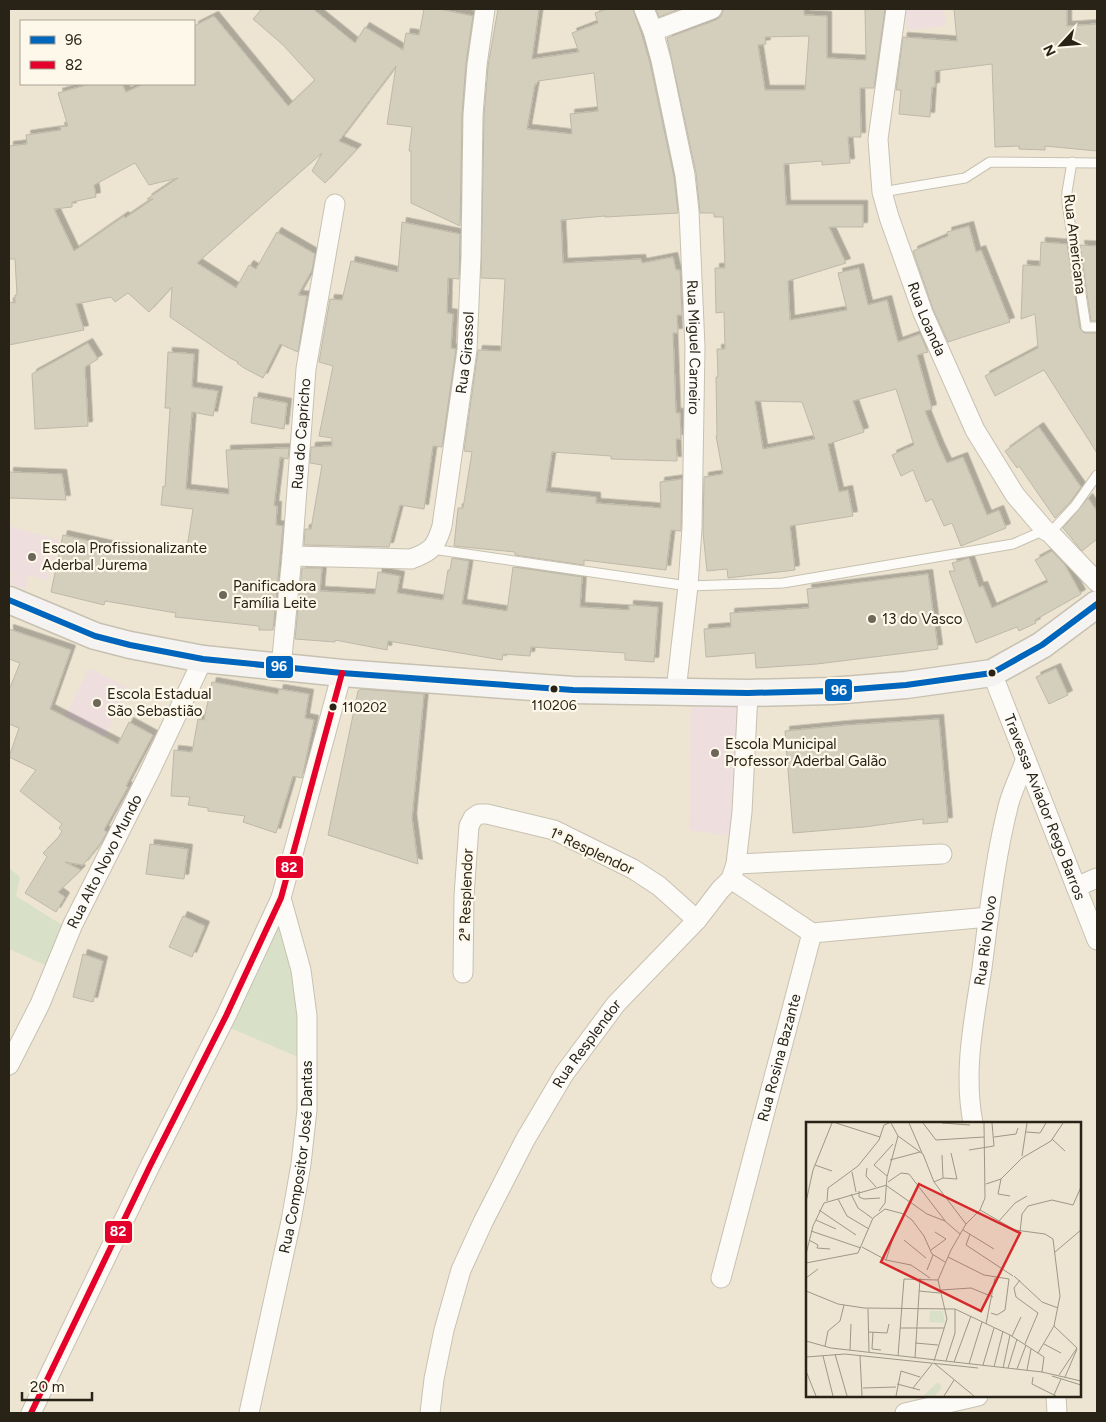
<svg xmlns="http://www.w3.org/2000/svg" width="1106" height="1422" font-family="Figtree,sans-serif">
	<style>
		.education { fill: #eedfde }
		.green { fill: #d8e1c7 }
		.building { fill: #d4cebc; stroke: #beb8a9; fill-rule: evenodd; filter: url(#shadow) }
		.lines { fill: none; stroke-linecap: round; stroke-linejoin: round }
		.lane-casing { stroke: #c7c1b1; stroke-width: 11 }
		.street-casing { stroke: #c7c1b1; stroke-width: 21 }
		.secondary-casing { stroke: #c7c1b1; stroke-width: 29 }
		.lane { stroke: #fcfbf8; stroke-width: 9 }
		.street { stroke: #fcfbf8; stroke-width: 19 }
		.secondary { stroke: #f5f2f2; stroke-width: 26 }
		.bus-1-casing { stroke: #fdf8ea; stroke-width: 10 }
		.bus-2-casing { stroke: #fdf8ea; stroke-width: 10 }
		.bus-1 { stroke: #0065bd; stroke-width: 6 }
		.bus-2 { stroke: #e4002b; stroke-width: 6 }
		.poi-dot { fill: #6d6758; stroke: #fdf8ea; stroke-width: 2 }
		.bus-dot { fill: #282316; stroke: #fdf8ea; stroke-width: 2 }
		.labels { text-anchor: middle; stroke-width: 4.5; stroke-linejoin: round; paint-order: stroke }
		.bus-label { font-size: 14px; fill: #282316; stroke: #fdf8ea }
		.street-label { font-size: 15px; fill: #282316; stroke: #fdf8ea }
		.poi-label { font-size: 15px; fill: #282316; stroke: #fdf8ea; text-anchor: start }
		.inset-road { fill: none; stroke: #9e9787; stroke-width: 1 }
		.view { fill: #d62828; fill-opacity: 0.15; stroke: #d62828; stroke-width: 2.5 }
		.inset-edge { fill: none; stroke: #282316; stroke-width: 2.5 }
		.line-badge { stroke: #fdf8ea; stroke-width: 2 }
		.badge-label { font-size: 14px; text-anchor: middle; font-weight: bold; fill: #fff }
	</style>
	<defs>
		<filter id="shadow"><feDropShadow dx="4.5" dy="-4.5" stdDeviation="0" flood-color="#0004"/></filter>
	</defs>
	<rect width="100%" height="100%" fill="#ede5d2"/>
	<!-- education -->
	<g class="education">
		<path d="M905 9H944L946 26 907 30Z"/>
		<path d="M9 526 59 540 48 581 29 575 25 589 10 584 13 574 9 573Z"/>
		<path d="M89 668 129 688 105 737 65 717Z"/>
		<path d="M691 695 742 698 737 808 730 836 689 830Z"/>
	</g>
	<!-- green -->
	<g class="green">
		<path d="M9 868 20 877 16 896 70 930 45 965 9 949Z"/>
		<path d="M276 907 301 970 298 1057 221 1024Z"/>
	</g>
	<!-- building -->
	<g class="building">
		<path d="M262 9H313L355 43 365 27 403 50 406 33 419 35 424 9H439L473 16 466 63 462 114 460 226 411 203V151H409L412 127 387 124 396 66 339 141 357 149 325 183 312 171 322 153 197 263 236 288 249 265 256 269 277 232 315 254 312 270 298 295 307 296 298 352 280 344 263 378 244 368 237 363 238 362 230 358 170 317 172 287 149 312 128 293 115 302 111 297 76 304 84 330 9 345V302L15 303V295H17L15 259H9V146L27 144 26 135 61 130 60 127 68 126 58 93 90 84H122L126 92 144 84H194V26L214 16 288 106 315 80 283 45 253 19ZM135 163 149 185 178 178 147 199H153L125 218 124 216 74 251 54 209 72 207V202L96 197 94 185Z"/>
		<path d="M498 9H539L532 59 579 52 572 33 598 23 595 13 607 9H633L642 35 650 63 674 177 678 213 605 217V216L561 220 563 263 641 259 642 263 673 257 676 270H680L682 315H677L678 333H673L676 413H680L681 439H676L677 461 611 459V456L552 452 546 492 596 497V503L661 508 660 482 682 479 681 531 671 530 666 570 584 560V565L515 555V552L454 546 458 508H463L472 452 464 451 478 350 501 351 505 279 481 278 484 116 488 66ZM594 73 598 111 570 114 572 134 527 129 535 84H537L538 81Z"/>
		<path d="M656 9H680L659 17Z"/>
		<path d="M727 9H804V15L827 16V58L866 60 865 9H885L874 88H860L861 137H848L850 163 822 165V161L784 164 786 205H863V227H829L846 263 788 281 790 320 847 310 838 273 859 268 868 305 887 300 898 342 920 334 928 352 917 355 932 409 925 411 939 446 947 463 963 457 987 515 999 510 1006 528 961 546 952 523 944 526 932 499 926 502 913 470 901 476 892 455 914 445 896 389 853 401 864 432 828 444 839 492 848 490 853 516 790 526 795 570 728 578 727 569 707 571 703 533 704 477 723 474 716 436H717L716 377H718L717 349H725L724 312 716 313 715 268H725L723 217H714V213H700L696 173 667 38 716 20 721 16 723 10ZM809 36 805 90H765L758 45 766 44 765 37ZM755 401 802 402 815 439 763 449Z"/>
		<path d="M954 9H1067V26L1097 24V151L1045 146V150L1019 149V146L995 147 992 64 935 71V87H932L930 117 899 114 901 90H896L903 37 957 41Z"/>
		<path d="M402 222 460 234 459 279 448 278 447 313 453 314 451 348 456 349 442 447 433 446 424 509 400 505 389 547 304 545 305 529H311L322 465 310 463 311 447 332 446V438L319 436 333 366 319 362 330 299 342 300 351 261 398 272Z"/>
		<path d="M969 226 976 252 981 250 1010 322 948 342 933 309 913 251 948 236 947 232Z"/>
		<path d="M1041 242 1067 244 1080 328 1084 333H1097V453L1044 370 995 396 985 376 1038 348 1035 314 1021 319 1023 265 1040 266Z"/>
		<path d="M1080 245 1097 246V321H1091Z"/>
		<path d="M88 343 98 359 85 367 88 426 35 429 32 374Z"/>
		<path d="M168 352 194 354 192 387 218 391 213 416 192 412 186 489 229 494 226 450 289 448 288 459 280 457 274 506H277L276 525 283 526 273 630H259V626L175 617 176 613 105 601 104 605 51 592 63 535 112 546 158 554V550L186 554 193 509 161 505 163 486 165 487 170 408H165Z"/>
		<path d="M254 397 287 403 284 429 251 423Z"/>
		<path d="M1039 427 1081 487 1070 502 1055 518 1019 466 1017 468 1005 451Z"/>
		<path d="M9 472 62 474 66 500 9 498Z"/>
		<path d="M1088 498 1097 511V539L1082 551 1063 528Z"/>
		<path d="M1052 551 1065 565 1081 594 1035 620 1036 623 1019 631 1017 627 976 643 949 571H955L952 563 969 558 979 587 983 586 992 608 1048 582 1035 560Z"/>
		<path d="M452 558 469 561 462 604 507 611 513 567 582 577 580 607 629 610V605L658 607 654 662 625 660V653L531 647 530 656 503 654 502 660 388 641 387 650 335 640V642L295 639 302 568H322L320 591 375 594 378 572 400 576 397 593 443 600 448 570H450Z"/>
		<path d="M928 574 938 649 817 664 756 668 755 653 706 657 704 629 731 627 730 613 809 608 807 589Z"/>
		<path d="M9 629 71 650 50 709 118 744 129 722 153 735 126 786 128 787 104 830 107 832 101 843 83 865 65 862 81 870 58 892 65 897 56 912 25 893 47 857 43 853 58 838 62 831 59 828 62 824 20 791 36 770 9 757 19 728 9 724V690L20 663 9 659Z"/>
		<path d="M1056 668 1068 695 1049 704 1036 677Z"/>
		<path d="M212 682 278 694 279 689 309 694 305 718 314 720 304 769 302 778 293 776 276 833 243 822 245 816 208 811V808L188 805 190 797 171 796 174 750 192 752 198 719 204 720Z"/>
		<path d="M361 689 424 694 412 818 418 864 328 835 358 691Z"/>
		<path d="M939 719 948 822 923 824V819L864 827 793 833 785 731 847 725Z"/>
		<path d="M150 844 188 849 184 879 146 874Z"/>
		<path d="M183 916 205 926 192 957 169 947Z"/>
		<path d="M83 954 103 961 93 1002 73 997Z"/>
	</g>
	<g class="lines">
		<defs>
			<g id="lane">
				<path d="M1072 162 1067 192V203L1086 327H1097"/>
				<path d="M882 192 965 178 990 162 1097 163"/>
				<path d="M1050 533 1075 506 1097 475"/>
				<path d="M432 549 688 586 783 583 1013 544 1045 530"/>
			</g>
			<g id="street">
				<path id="s1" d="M644 9 653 31 661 60 685 175 689 211 695 347 692 528 688 586 676 691"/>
				<path id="s2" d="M896 9 878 139 882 192 889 217 923 313 975 430 1015 495 1045 530 1050 533 1097 582"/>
				<path d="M653 31 712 9"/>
				<path id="s3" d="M292 556 411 559C431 552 436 547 442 526L467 350 471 256 473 115 477 65 485 9"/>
				<path id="s4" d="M281 667 292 556 306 369 335 204"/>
				<path id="s5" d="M992 673 1097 940"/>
				<path d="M736 864 942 854"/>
				<path d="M731 879 812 933"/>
				<path d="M1076 887 1097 878"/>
				<path d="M812 933 989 917"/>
				<path d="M463 973 464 896 469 826 473 818 479 814H487L554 830 633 869 659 886 697 920"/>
				<path id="s6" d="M9 1065 40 1004 73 924 150 771 203 659"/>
				<path id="s7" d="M973 1123C963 1071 974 1020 982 968 989 914 995 857 1009 803 1013 789 1020 775 1025 761"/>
				<path id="s8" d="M721 1278 812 933"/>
				<path d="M1056 1396 1057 1413"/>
				<path d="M31 1413 150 1166 226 1016 281 898 342 673"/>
				<path id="s9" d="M249 1413 291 1221 301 1164 307 1110V1016L301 970 281 898"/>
				<path id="s10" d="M430 1413 434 1379 444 1330 461 1270 483 1222 525 1140 564 1074 616 1004 697 920 720 890 731 879 736 864 742 812 748 693"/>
				<path d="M905 1413 978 1396"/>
			</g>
			<path id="secondary" d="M9 600 95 636 130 645 203 659 342 673 573 690 748 693 831 691 906 685 992 673 1042 645 1097 604"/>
		</defs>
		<!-- lane casing -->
		<use href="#lane" class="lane-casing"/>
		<!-- street casing -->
		<use href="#street" class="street-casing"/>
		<!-- secondary casing -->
		<use href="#secondary" class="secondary-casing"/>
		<!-- lane -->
		<use href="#lane" class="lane"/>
		<!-- street -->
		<use href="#street" class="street"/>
		<!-- secondary -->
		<use href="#secondary" class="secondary"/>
		<defs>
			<path id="bus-1" d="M9 600 95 636 130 645 203 659 342 673 573 690 748 693 831 691 906 685 992 673 1042 645 1097 604"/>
			<path id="bus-2" d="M31 1413 150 1166 226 1016 281 898 342 673"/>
		</defs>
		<!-- bus-1 casing -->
		<use href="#bus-1" class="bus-1-casing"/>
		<!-- bus-2 casing -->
		<use href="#bus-2" class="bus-2-casing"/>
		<!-- bus-1 -->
		<use href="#bus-1" class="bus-1"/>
		<!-- bus-2 -->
		<use href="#bus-2" class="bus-2"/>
	</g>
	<!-- markers -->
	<g class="poi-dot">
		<circle cx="32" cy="557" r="5"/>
		<circle cx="223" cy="595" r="5"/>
		<circle cx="872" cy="619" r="5"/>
		<circle cx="97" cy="703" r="5"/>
		<circle cx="715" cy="753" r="5"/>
	</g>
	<g class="bus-dot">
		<circle cx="992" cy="673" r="4.5"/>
		<circle cx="554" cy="689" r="4.5"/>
		<circle cx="333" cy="707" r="4.5"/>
	</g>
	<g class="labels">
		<!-- bus labels -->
		<g class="bus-label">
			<text x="554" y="710">110206</text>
			<text x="342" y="712" text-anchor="start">110202</text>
		</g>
		<!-- street labels -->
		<g class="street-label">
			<text transform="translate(1075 244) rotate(83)" y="5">Rua Americana</text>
			<text dy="5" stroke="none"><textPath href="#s2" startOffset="319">Rua Loanda</textPath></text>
			<text dy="5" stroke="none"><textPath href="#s1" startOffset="344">Rua Miguel Carneiro</textPath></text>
			<text dy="5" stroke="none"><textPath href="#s3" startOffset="342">Rua Girassol</textPath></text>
			<text dy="5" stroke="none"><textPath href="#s4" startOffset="234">Rua do Capricho</textPath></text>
			<text dy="5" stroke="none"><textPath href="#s5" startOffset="144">Travessa Aviador Rego Barros</textPath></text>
			<text transform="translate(592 851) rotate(25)" y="5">1ª Resplendor</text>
			<text dy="5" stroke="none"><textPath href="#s6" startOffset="225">Rua Alto Novo Mundo</textPath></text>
			<text transform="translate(466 895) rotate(-88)" y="5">2ª Resplendor</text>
			<text dy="5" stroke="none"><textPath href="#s7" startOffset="184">Rua Rio Novo</textPath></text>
			<text dy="5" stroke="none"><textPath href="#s10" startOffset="406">Rua Resplendor</textPath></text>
			<text dy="5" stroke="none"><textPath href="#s8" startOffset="228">Rua Rosina Bazante</textPath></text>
			<text dy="5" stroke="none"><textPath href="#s9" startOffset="261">Rua Compositor José Dantas</textPath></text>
		</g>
		<!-- poi labels -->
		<g class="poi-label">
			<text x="42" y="553">Escola Profissionalizante<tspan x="42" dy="17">Aderbal Jurema</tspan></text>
			<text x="233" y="591">Panificadora<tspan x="233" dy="17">Família Leite</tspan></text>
			<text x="882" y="624">13 do Vasco</text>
			<text x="107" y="699">Escola Estadual<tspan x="107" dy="17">São Sebastião</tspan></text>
			<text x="725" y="749">Escola Municipal<tspan x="725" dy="17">Professor Aderbal Galão</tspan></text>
		</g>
	</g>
	<!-- overview -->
	<g transform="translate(806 1122)">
		<rect width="275" height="275" fill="#ede5d2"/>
		<path d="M124 189H137L139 201 123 200ZM132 260 136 265 129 274H117Z" fill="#d8e1c7"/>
		<path class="inset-road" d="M30 1 74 15M85 1 92 14 117 32 128 60 160 102M103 1 116 31M117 1 130 18 178 15M136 1 164 3M220 10 234 11 240 1M188 15 210 12 212 6M246 17 259 29M163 28 188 24 186 1M136 33 137 56M216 34 221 1M84 38 114 30M9 43 26 49M61 46 60 54 70 65M46 50 50 70M81 54 68 43 87 22M195 57 192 72 204 74M82 60 95 51 103 52 140 100 154 112M128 60 137 56 151 57 145 31M180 62 195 57 216 36 245 19 257 1M81 64 121 92 139 99M53 69V75L58 77 74 76M45 72 52 86 66 96M32 77 41 94 63 107M21 79 22 66 52 44 73 18 78 3 83 1M0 80 7 48 26 1M13 88 50 113M174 88 209 108 239 112 247 117 254 174 248 204 232 231M73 89 79 81 81 55 92 14M10 98 30 107M193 99 209 81 221 74M157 108 188 127M5 109 55 126M214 110 216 92 222 84 246 78 267 83 275 65M164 112 160 123 207 154M3 118 12 123 11 126 24 127M98 118 120 136M56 125 80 138 105 143 124 156M125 128 140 117 129 110M249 130 275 108M0 132 7 104 18 81 81 63M142 135 178 153 203 157M80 138 89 110M0 141 52 131 67 96 79 87 98 92 106 98 118 114 126 132 139 140M121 148 127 133M208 154 236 180 252 186M0 156 12 147M214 158 208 166 210 175 232 191 219 222M135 168 165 166 187 175M0 169 32 182 58 186 149 187 204 213 238 235 236 250M113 169 134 171M62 187 63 230M185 191 191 193 199 188 203 157M180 202 189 156M248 204 271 226M94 206H138M63 210 81 211 83 202M67 210 66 227 75 228M206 214 215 195M0 219 25 226 236 250 275 259M109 221 132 223M238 222 255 231M19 224 22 209 34 199 38 183M44 228 45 202M29 232 41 274M17 234 27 274M54 234 56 274M92 234 98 157 132 158M0 235 39 232 172 246M109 236 114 156M128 239 141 197 132 158 145 128 160 102 174 88 179 76 178 1M140 239 149 211V187M148 240 165 194M128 241 168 274M163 242 176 200M177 243 188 206M188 245 197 209M197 246 204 213M202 246 211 217M211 247 220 223M221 248 225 227M0 249 10 274M253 253 271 226M246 254 275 263M227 255 226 262 250 274M259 255 271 227M91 262 114 268M57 266 90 265M107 266 126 242M248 273 255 257M90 274 95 249 114 255M138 274 148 258"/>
		<path class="view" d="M113 62 214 111 175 189 75 140Z"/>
		<rect width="275" height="275" class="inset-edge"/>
	</g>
	<g class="line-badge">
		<rect x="265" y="655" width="29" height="24" rx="5" fill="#0065bd"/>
		<rect x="824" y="678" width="29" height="24" rx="5" fill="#0065bd"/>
		<rect x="275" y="855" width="29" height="24" rx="5" fill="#e4002b"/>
		<rect x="104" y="1220" width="29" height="24" rx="5" fill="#e4002b"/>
	</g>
	<g class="badge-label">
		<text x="279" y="671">96</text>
		<text x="839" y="695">96</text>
		<text x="289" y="872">82</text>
		<text x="118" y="1236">82</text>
	</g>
	<!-- border -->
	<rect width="1106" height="1422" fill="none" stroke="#282316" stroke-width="20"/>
	<!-- legend -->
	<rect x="20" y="20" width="175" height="65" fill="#fdf8ea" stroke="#a8a395"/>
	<rect x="30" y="36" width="25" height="8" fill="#0065bd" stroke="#a8a395"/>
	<text x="65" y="45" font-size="15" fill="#282316">96</text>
	<rect x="30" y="61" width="25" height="8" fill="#e4002b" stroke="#a8a395"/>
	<text x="65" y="70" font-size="15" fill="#282316">82</text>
	<!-- north arrow -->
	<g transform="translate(1061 45) rotate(244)" stroke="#fdf8ea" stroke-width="4" paint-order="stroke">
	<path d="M0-4L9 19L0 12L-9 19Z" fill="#282316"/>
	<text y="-8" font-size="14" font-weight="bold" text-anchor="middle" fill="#282316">N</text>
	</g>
	<!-- scale -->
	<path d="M22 1392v8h70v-8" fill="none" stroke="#282316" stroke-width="2.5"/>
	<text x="30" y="1392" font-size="15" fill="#282316" stroke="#fdf8ea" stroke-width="4" paint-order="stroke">20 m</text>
</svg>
